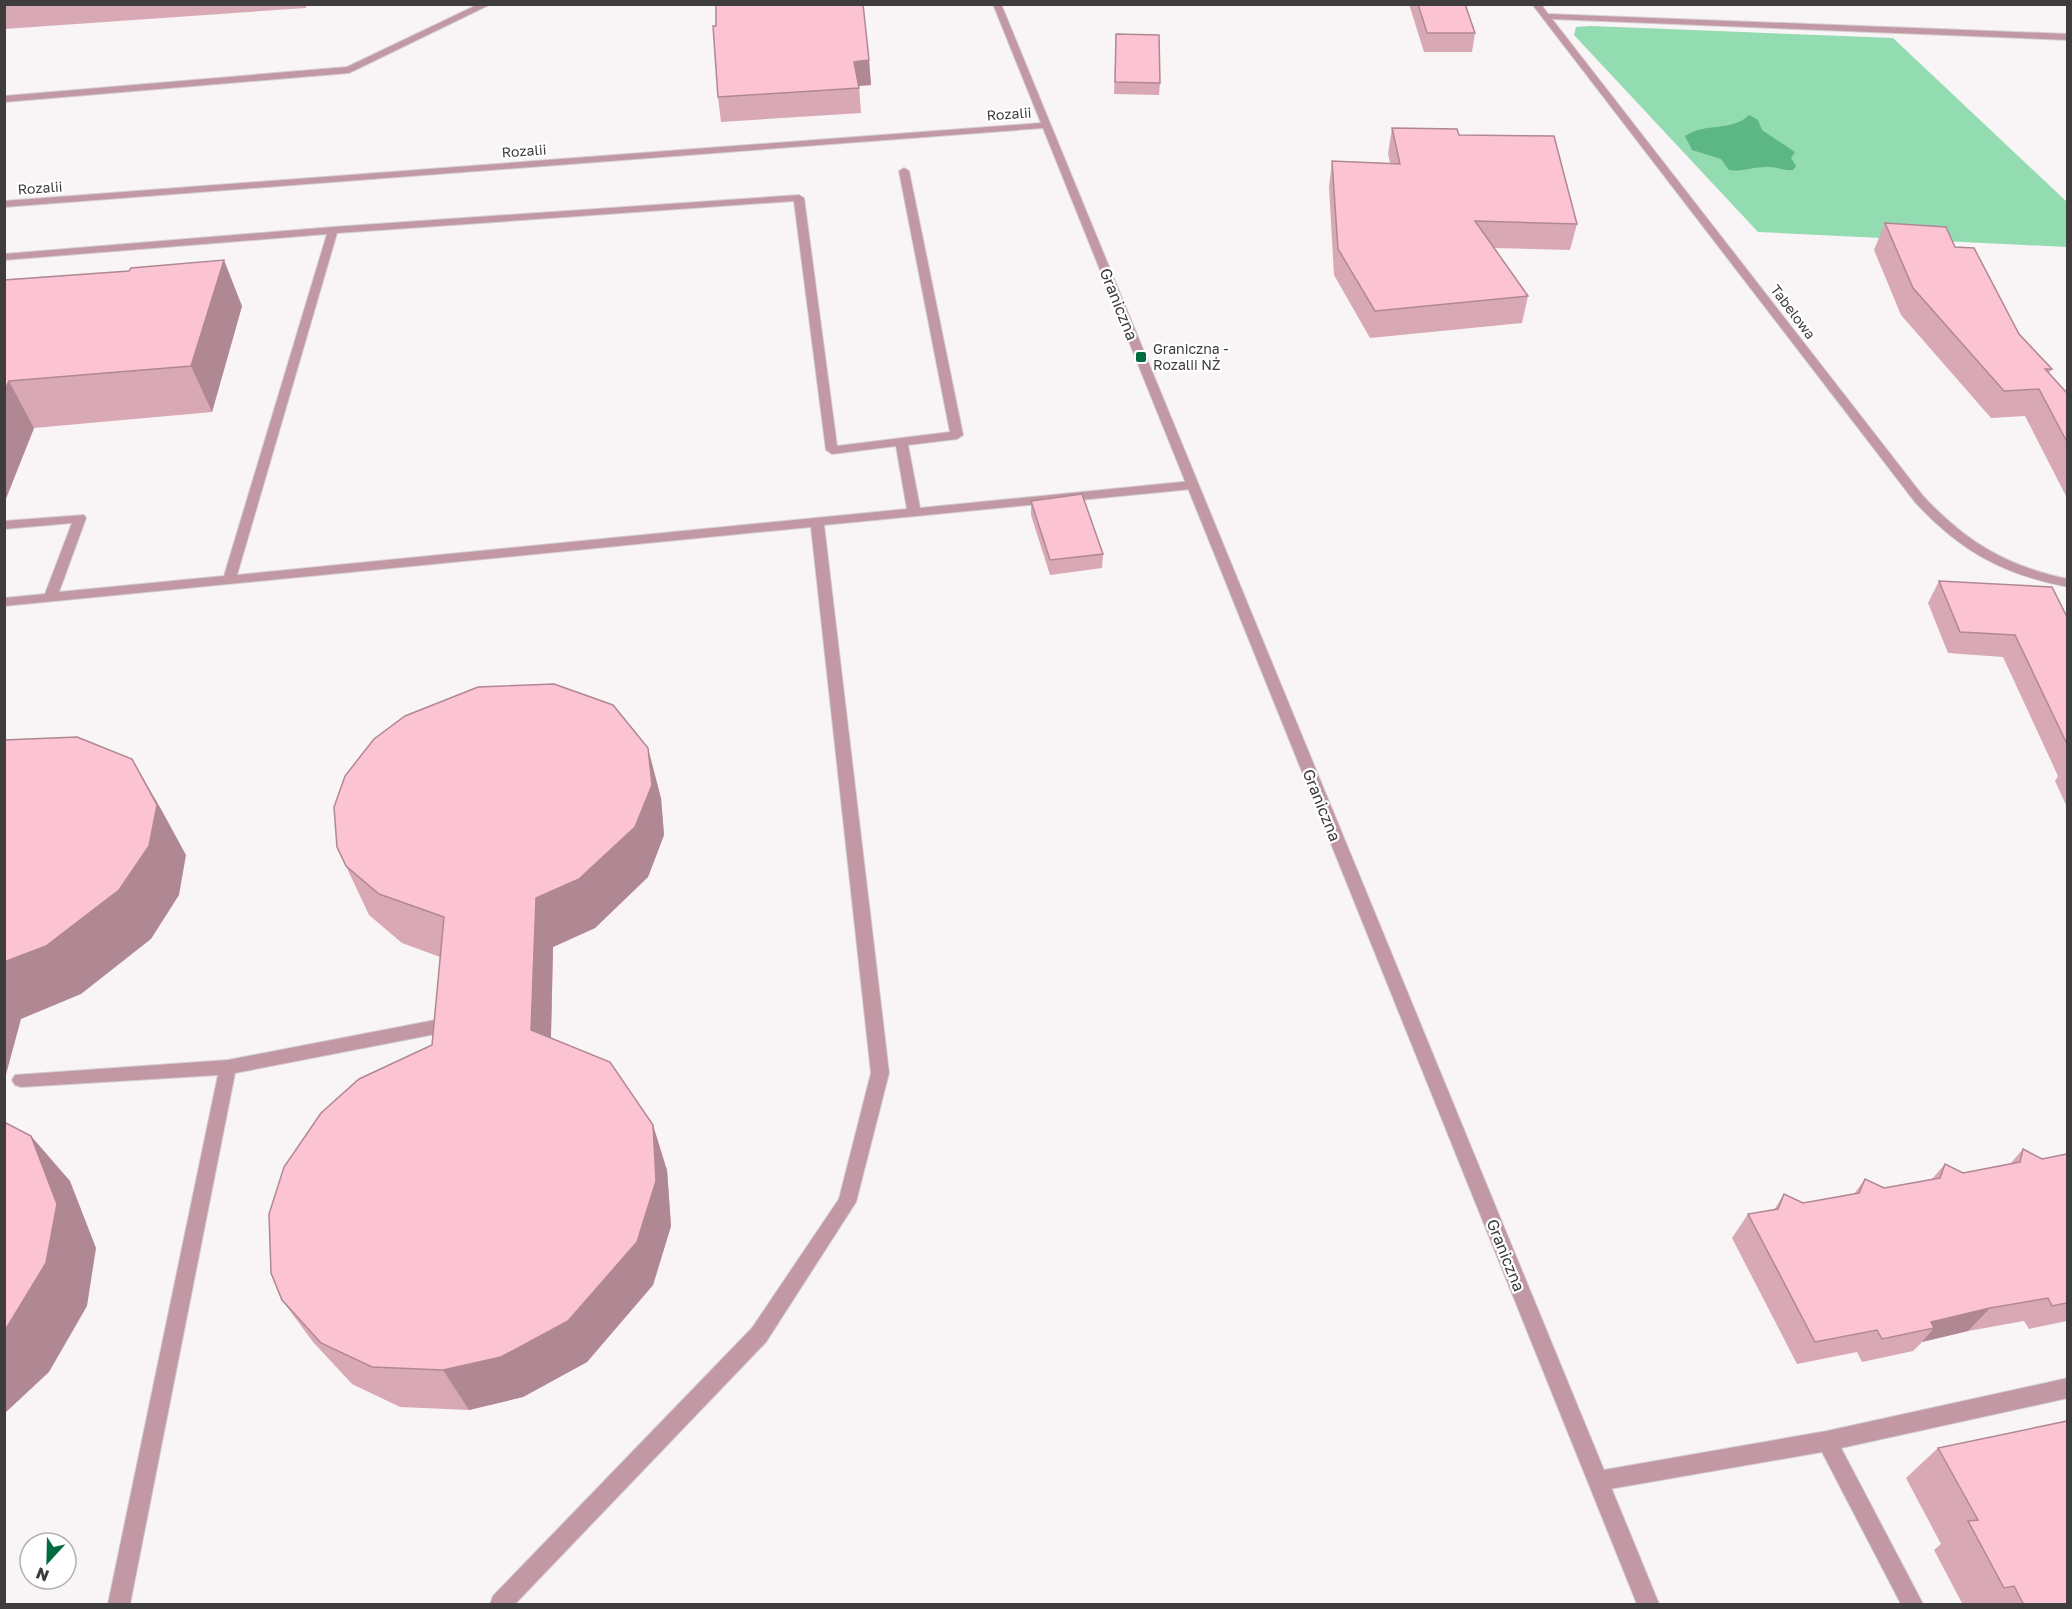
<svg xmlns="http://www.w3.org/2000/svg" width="2072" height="1609" font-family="'Golos Text',sans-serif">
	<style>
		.green { fill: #93dbb1 }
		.water { fill: #5db686 }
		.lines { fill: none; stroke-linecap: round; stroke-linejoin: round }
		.service-casing { stroke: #d4cfd0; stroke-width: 2 }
		.minor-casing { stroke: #d4cfd0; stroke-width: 2 }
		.service { fill: #c198a3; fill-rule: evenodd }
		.minor { fill: #c198a3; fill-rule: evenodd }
		.wall { fill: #d9a8b5 }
		.shaded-wall { fill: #b08894 }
		.building { fill: #fcc3d3; stroke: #b08894; stroke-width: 1.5 }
		.poi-dot { fill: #006a41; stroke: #fff; stroke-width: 2 }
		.labels { text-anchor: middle; stroke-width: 4.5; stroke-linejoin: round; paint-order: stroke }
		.far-street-label { font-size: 14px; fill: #3e3c3c; stroke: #fff }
		.far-poi-label { font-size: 14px; fill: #3e3c3c; stroke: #fff; text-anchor: start }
		.street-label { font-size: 16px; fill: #3e3c3c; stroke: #fff }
	</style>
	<rect width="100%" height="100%" fill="#f9f4f5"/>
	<!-- green -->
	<path class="green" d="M1591 26 1893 38 2067 202V247L1758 232 1574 35 1576 27Z"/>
	<!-- water -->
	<path class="water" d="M1749 115 1758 120 1762 130 1795 152 1791 158 1796 166 1793 170C1784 171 1778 167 1769 167 1755 166 1742 172 1729 170L1721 159 1692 150 1685 136C1706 122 1732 132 1749 115Z"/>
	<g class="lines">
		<defs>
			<g id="service">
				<path d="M479 4H491L349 73 4 102V96L347 67Z"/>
				<path d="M904 168 909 171 963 435 957 439 908 445 920 508 1192 481 1198 485 1192 489 824 525 889 1073 856 1202 766 1342 515 1604H490L493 1596 752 1328 839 1199 871 1073 811 527 4 606V598L45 594 72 523 4 529V521L84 515 86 518 59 592 224 576 327 234 4 260V254L333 227 799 195 804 198 837 446 950 432 899 171ZM794 201 826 450 832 454 896 446 907 509 237 575 337 233Z"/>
				<path d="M451 1017 457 1019 459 1024 457 1029 451 1031 235 1073 130 1604H108L218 1075 21 1087 15 1085 12 1080 15 1075 228 1060Z"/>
				<path d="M2068 1378V1398L1841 1448 1923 1604H1901L1822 1452 1598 1491 1591 1488 1588 1481 1591 1474 1598 1471 1827 1431Z"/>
			</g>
			<g id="minor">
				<path d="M993 4H1001L1659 1604H1637L1043 128 4 207V201L1041 123Z"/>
				<path d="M1532 4H1541L1548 14 2068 34V40L1552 19 1923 496C1966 542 2006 566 2068 579V587C2002 574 1960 551 1915 502Z"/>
			</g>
		</defs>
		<!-- service casing -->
		<use href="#service" class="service-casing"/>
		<!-- minor casing -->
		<use href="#minor" class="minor-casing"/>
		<!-- service -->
		<use href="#service" class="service"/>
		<!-- minor -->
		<use href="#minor" class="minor"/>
	</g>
	<!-- wall -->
	<g class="wall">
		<path d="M4 4H307L306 8 4 29Z"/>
		<path d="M1409 4H1465L1475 33 1472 52H1424Z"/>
		<path d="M1116 34 1160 83 1159 95 1114 94Z"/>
		<path d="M869 60 871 85 859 86 861 113 721 122 718 97Z"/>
		<path d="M1392 128 1459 135 1577 224 1570 250 1494 248 1528 296 1522 323 1370 338 1334 275 1329 187 1332 161 1390 163 1388 154Z"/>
		<path d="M1885 223 1955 247 2019 334 2052 369 2049 373 2067 393V498L2025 416 1991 418 1901 315 1874 250Z"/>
		<path d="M4 280 242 306 212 412 34 428 5 501Z"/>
		<path d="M1031 501 1103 554 1102 568 1050 575 1031 515Z"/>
		<path d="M1939 581 2067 617V807L2055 781 2058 776 2003 657 1948 653 1928 603Z"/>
		<path d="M661 798 664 835 648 877 595 928 553 947 551 1038 667 1170 671 1226 653 1285 587 1362 523 1397 469 1410 400 1407 352 1384 313 1342 282 1300 432 1045 440 957 402 943 369 915 337 847Z"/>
		<path d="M2023 1149 2042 1159 2067 1154V1321L2029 1329 2024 1321 1968 1331 1922 1342 1913 1351 1862 1362 1857 1352 1797 1364 1732 1238 1748 1214 1774 1210 1784 1194 1803 1203 1854 1194 1865 1179 1884 1188 1932 1179 1945 1164 1963 1173 2010 1164Z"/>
		<path d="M1938 1448 2067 1605H1963L1934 1550 1941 1544 1906 1478Z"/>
	</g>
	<!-- shaded-wall -->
	<g class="shaded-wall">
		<path d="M869 60 871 85 856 86 854 62Z"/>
		<path d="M224 260 242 306 212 412 191 366Z"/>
		<path d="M9 381 34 428 5 501 4 392Z"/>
		<path d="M648 748 661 798 664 835 648 877 595 928 553 947 550 1077 531 1030 536 898Z"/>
		<path d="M132 759 161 809 186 855 179 895 151 939 81 994 21 1019 4 1082V962Z"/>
		<path d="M653 1125 667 1170 671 1226 653 1285 587 1362 523 1397 469 1410 443 1370Z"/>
		<path d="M31 1136 70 1181 96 1248 87 1306 49 1372 4 1414V1332Z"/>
		<path d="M1990 1308 1968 1331 1922 1342 1934 1328 1931 1322Z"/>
	</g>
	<!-- building -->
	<g class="building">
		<path d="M716 4H863L869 60 854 62 859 88 718 97 713 26H716Z"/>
		<path d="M1418 4H1465L1475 33H1427Z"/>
		<path d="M1116 34 1159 35 1160 83 1115 82Z"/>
		<path d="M1392 128 1457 129 1459 135 1554 136 1577 224 1475 221 1528 296 1375 311 1338 249 1332 161 1400 164Z"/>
		<path d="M1885 223 1946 227 1955 247 1974 248 2019 334 2052 369H2045L2067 393V442L2039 389 2004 391 1913 288Z"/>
		<path d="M224 260 191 366 9 381 4 392V280L129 271 131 268Z"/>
		<path d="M1082 494 1103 554 1050 560 1031 501Z"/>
		<path d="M1939 581 2052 587 2067 617V744L2015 635 1960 632Z"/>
		<path d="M554 684 613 705 648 748 652 785 635 827 579 879 536 898 531 1030 610 1062 653 1125 656 1181 637 1242 568 1321 501 1357 443 1370 372 1367 321 1343 282 1300 271 1273 269 1214 284 1167 321 1113 359 1079 432 1045 444 917 379 894 346 866 337 847 334 807 345 776 374 739 405 716 478 687Z"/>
		<path d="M77 737 132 759 157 805 149 846 119 890 46 946 4 962V740Z"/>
		<path d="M4 1122 31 1136 57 1204 46 1263 4 1332Z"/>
		<path d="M2023 1149 2042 1159 2067 1154V1303L2052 1306 2048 1298 1990 1308 1931 1322 1934 1328 1882 1339 1877 1330 1815 1342 1748 1214 1778 1209 1784 1194 1803 1203 1859 1193 1865 1179 1884 1188 1940 1178 1945 1164 1963 1173 2020 1162Z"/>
		<path d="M2067 1421V1605H2024L2014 1586 2004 1588 1968 1521 1978 1520 1938 1448Z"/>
	</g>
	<!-- markers -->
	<rect class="poi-dot" x="1135" y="351" width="12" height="12" rx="3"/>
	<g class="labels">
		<!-- far-street labels -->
		<g class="far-street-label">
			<text transform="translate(1009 114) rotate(-4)" y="5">Rozalii</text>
			<text transform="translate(524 151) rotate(-4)" y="5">Rozalii</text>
			<text transform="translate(40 188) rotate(-4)" y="5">Rozalii</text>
			<text transform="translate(1793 312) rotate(53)" y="5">Tabelowa</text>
		</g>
		<!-- far-poi labels -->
		<g class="far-poi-label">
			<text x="1153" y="354">Graniczna -<tspan x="1153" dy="16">Rozalii NŻ</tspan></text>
		</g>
		<!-- street labels -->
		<g class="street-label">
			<text transform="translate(1119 304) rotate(68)" y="6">Graniczna</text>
			<text transform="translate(1322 805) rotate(68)" y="6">Graniczna</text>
			<text transform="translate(1506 1255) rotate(68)" y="6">Graniczna</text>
		</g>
	</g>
	<!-- border -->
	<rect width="2072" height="1609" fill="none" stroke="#3e3c3c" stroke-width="12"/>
	<!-- north arrow -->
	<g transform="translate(48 1561) rotate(202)"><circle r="28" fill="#ffffff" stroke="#b2b1b1" stroke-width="1.5"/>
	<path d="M0-4.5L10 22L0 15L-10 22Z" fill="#006a41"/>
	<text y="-9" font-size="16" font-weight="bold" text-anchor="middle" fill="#3e3c3c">N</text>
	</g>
</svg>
